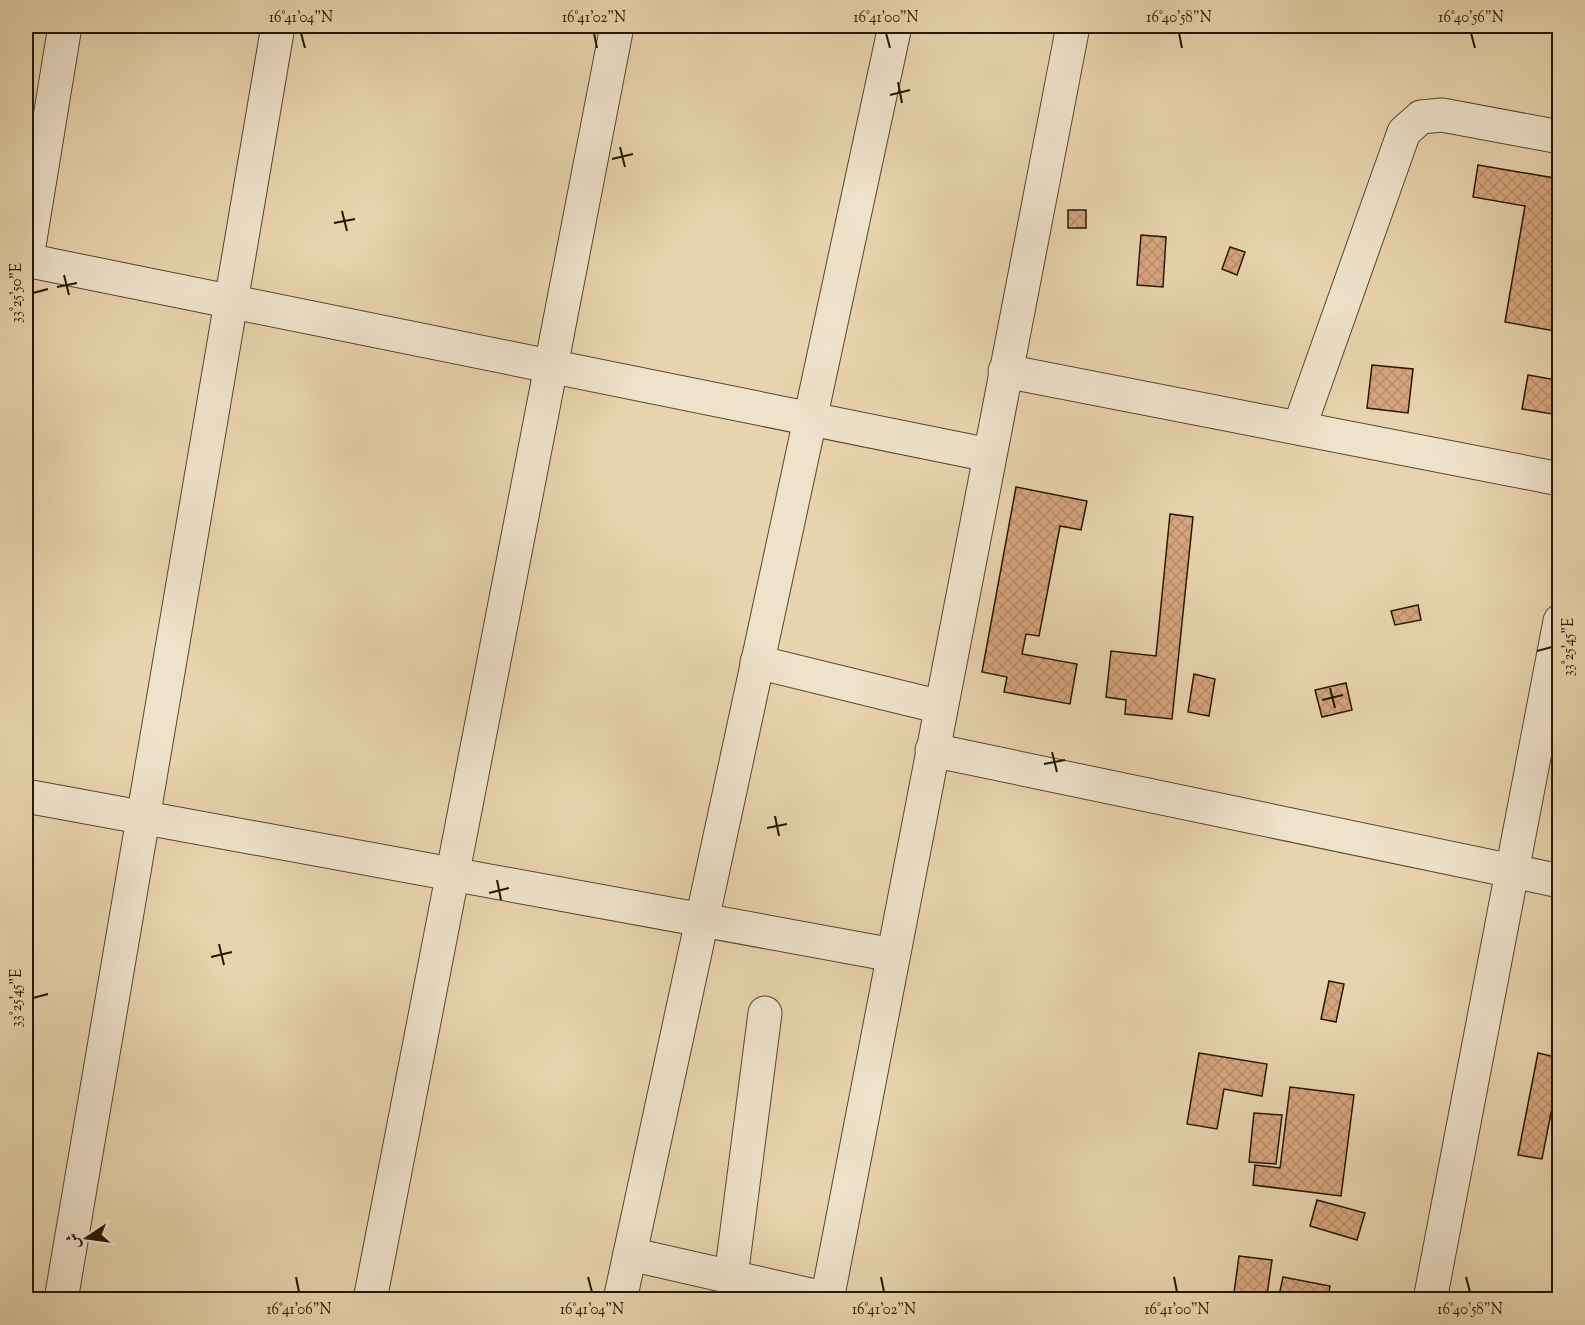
<svg xmlns="http://www.w3.org/2000/svg" width="1585" height="1325" font-family="'Sorts Mill Goudy',Amiri,serif">
	<style>
		.building { fill: url(#building-cross-hatch); stroke: #261805; stroke-width: 1.5 }
		.lines { fill: none; stroke-linecap: round; stroke-linejoin: round }
		.minor-casing { stroke: #56472f; stroke-width: 35 }
		.minor { stroke: #efe2ca; stroke-width: 33 }
		.ticks { fill: none; stroke: #261805; stroke-width: 2 }
		.neatline { fill: none; stroke: #261805; stroke-width: 2 }
		.ticks-label { font-size: 15px; text-anchor: middle; fill: #261805 }
	</style>
	<defs>
		<pattern id="building-cross-hatch" width="8" height="8" patternUnits="userSpaceOnUse" patternTransform="scale(1.5)"><rect width="8" height="8" fill="#d6a57e"/><path d="M0 0l8 8M0 8l8-8" fill="none" stroke="#b88d6b"/></pattern>
	</defs>
	<rect width="100%" height="100%" fill="#e7d3ad"/>
	<filter id="stains"><feTurbulence type="fractalNoise" baseFrequency=".00333" numOctaves="4"/><feColorMatrix values="0 0 0 0 .2 0 0 0 0 .09 0 0 0 0 .02 0 0 0 .5 -.17"/></filter>
	<radialGradient id="worn" r=".72"><stop offset=".6" stop-color="#630" stop-opacity="0"/><stop offset="1" stop-color="#630" stop-opacity=".3"/></radialGradient>
	<!-- building -->
	<g class="building">
		<path d="M1478 165 1560 179V305L1555 331 1505 322 1525 206 1473 197Z"/>
		<rect x="1068" y="210" width="18" height="18"/>
		<path d="M1141 235 1166 237 1163 287 1137 285Z"/>
		<path d="M1230 247 1245 252 1237 275 1222 269Z"/>
		<path d="M1372 365 1413 369 1408 413 1367 408Z"/>
		<path d="M1528 375 1557 380 1552 414 1522 409Z"/>
		<path d="M1016 487 1087 501 1081 530 1060 526 1039 636 1026 634 1022 654 1077 664 1070 704 1004 692 1007 677 982 672Z"/>
		<path d="M1170 514 1193 517 1172 719 1125 714 1126 700 1106 697 1111 651 1156 656Z"/>
		<path d="M1418 605 1421 620 1395 625 1391 611Z"/>
		<path d="M1194 674 1215 679 1209 716 1188 712Z"/>
		<path d="M1346 683 1352 710 1322 717 1315 690Z"/>
		<path d="M1329 981 1344 984 1336 1022 1321 1019Z"/>
		<path d="M1199 1053 1267 1064 1262 1096 1224 1089 1217 1129 1187 1124Z"/>
		<path d="M1538 1053 1560 1058V1067L1542 1159 1518 1155Z"/>
		<path d="M1290 1087 1354 1095 1341 1196 1253 1185 1255 1165 1280 1168Z"/>
		<path d="M1254 1113 1282 1115 1276 1164 1249 1162Z"/>
		<path d="M1317 1200 1365 1213 1357 1240 1310 1226Z"/>
		<path d="M1239 1256 1272 1260 1267 1295 1251 1293 1250 1300H1233Z"/>
		<path d="M1283 1277 1330 1286 1328 1300H1278Z"/>
	</g>
	<g class="lines">
		<defs>
			<g id="minor">
				<path d="M26 260 989 455"/>
				<path d="M26 264 65 26"/>
				<path d="M1005 371 1560 479"/>
				<path d="M1299 428 1404 132 1421 117 1442 115 1560 137"/>
				<path d="M757 662 941 707"/>
				<path d="M932 750 1560 881"/>
				<path d="M26 796 893 955"/>
				<path d="M630 1254 828 1299"/>
				<path d="M731 1277 765 1013"/>
				<path d="M61 1300 278 26"/>
				<path d="M370 1300 617 26"/>
				<path d="M620 1300 895 26"/>
				<path d="M827 1300 1073 26"/>
				<path d="M1430 1300 1560 621"/>
			</g>
		</defs>
		<!-- minor casing -->
		<use href="#minor" class="minor-casing"/>
		<!-- minor -->
		<use href="#minor" class="minor"/>
	</g>
	<!-- ticks -->
	<path class="ticks" d="M301 33 305 48M594 33 597 48M886 33 890 48M1179 33 1182 48M1471 33 1475 48M898 82 902 103M890 95 910 90M620 147 625 167M612 159 633 154M342 211 347 231M334 223 355 219M64 275 69 295M57 287 77 283M33 293 48 289M1537 651 1552 647M1330 688 1335 708M1322 700 1343 695M1052 752 1057 772M1044 764 1065 760M775 816 779 836M767 828 787 824M497 880 501 900M489 893 509 888M219 944 224 965M211 957 232 952M33 998 48 994M296 1277 299 1292M588 1277 592 1292M881 1277 884 1292M1174 1277 1177 1292M1466 1277 1470 1292"/>
	<!-- margin -->
	<rect width="1585" height="1325" fill="none" stroke="#e7d3ad" stroke-width="66"/>
	<!-- north arrow -->
	<g transform="translate(87 1238) rotate(257)" stroke="#efe2ca" stroke-width="4.5" paint-order="stroke">
	<path d="M0-4.5L10 22L0 15L-10 22Z" fill="#261805"/>
	<text y="-9" font-size="16" font-weight="bold" text-anchor="middle" fill="#261805">ش</text>
	</g>
	<rect x="33" y="33" width="1519" height="1259" class="neatline"/>
	<g class="ticks-label">
		<text x="301" y="22">16°41'04"N</text>
		<text x="594" y="22">16°41'02"N</text>
		<text x="886" y="22">16°41'00"N</text>
		<text x="1179" y="22">16°40'58"N</text>
		<text x="1471" y="22">16°40'56"N</text>
		<text transform="translate(16 293) rotate(-90)" y="5">33°25'50"E</text>
		<text transform="translate(1568 647) rotate(-90)" y="5">33°25'45"E</text>
		<text transform="translate(16 998) rotate(-90)" y="5">33°25'45"E</text>
		<text x="299" y="1314">16°41'06"N</text>
		<text x="592" y="1314">16°41'04"N</text>
		<text x="884" y="1314">16°41'02"N</text>
		<text x="1177" y="1314">16°41'00"N</text>
		<text x="1470" y="1314">16°40'58"N</text>
	</g>
	<rect width="100%" height="100%" filter="url(#stains)"/>
	<rect width="100%" height="100%" fill="url(#worn)"/>
</svg>
